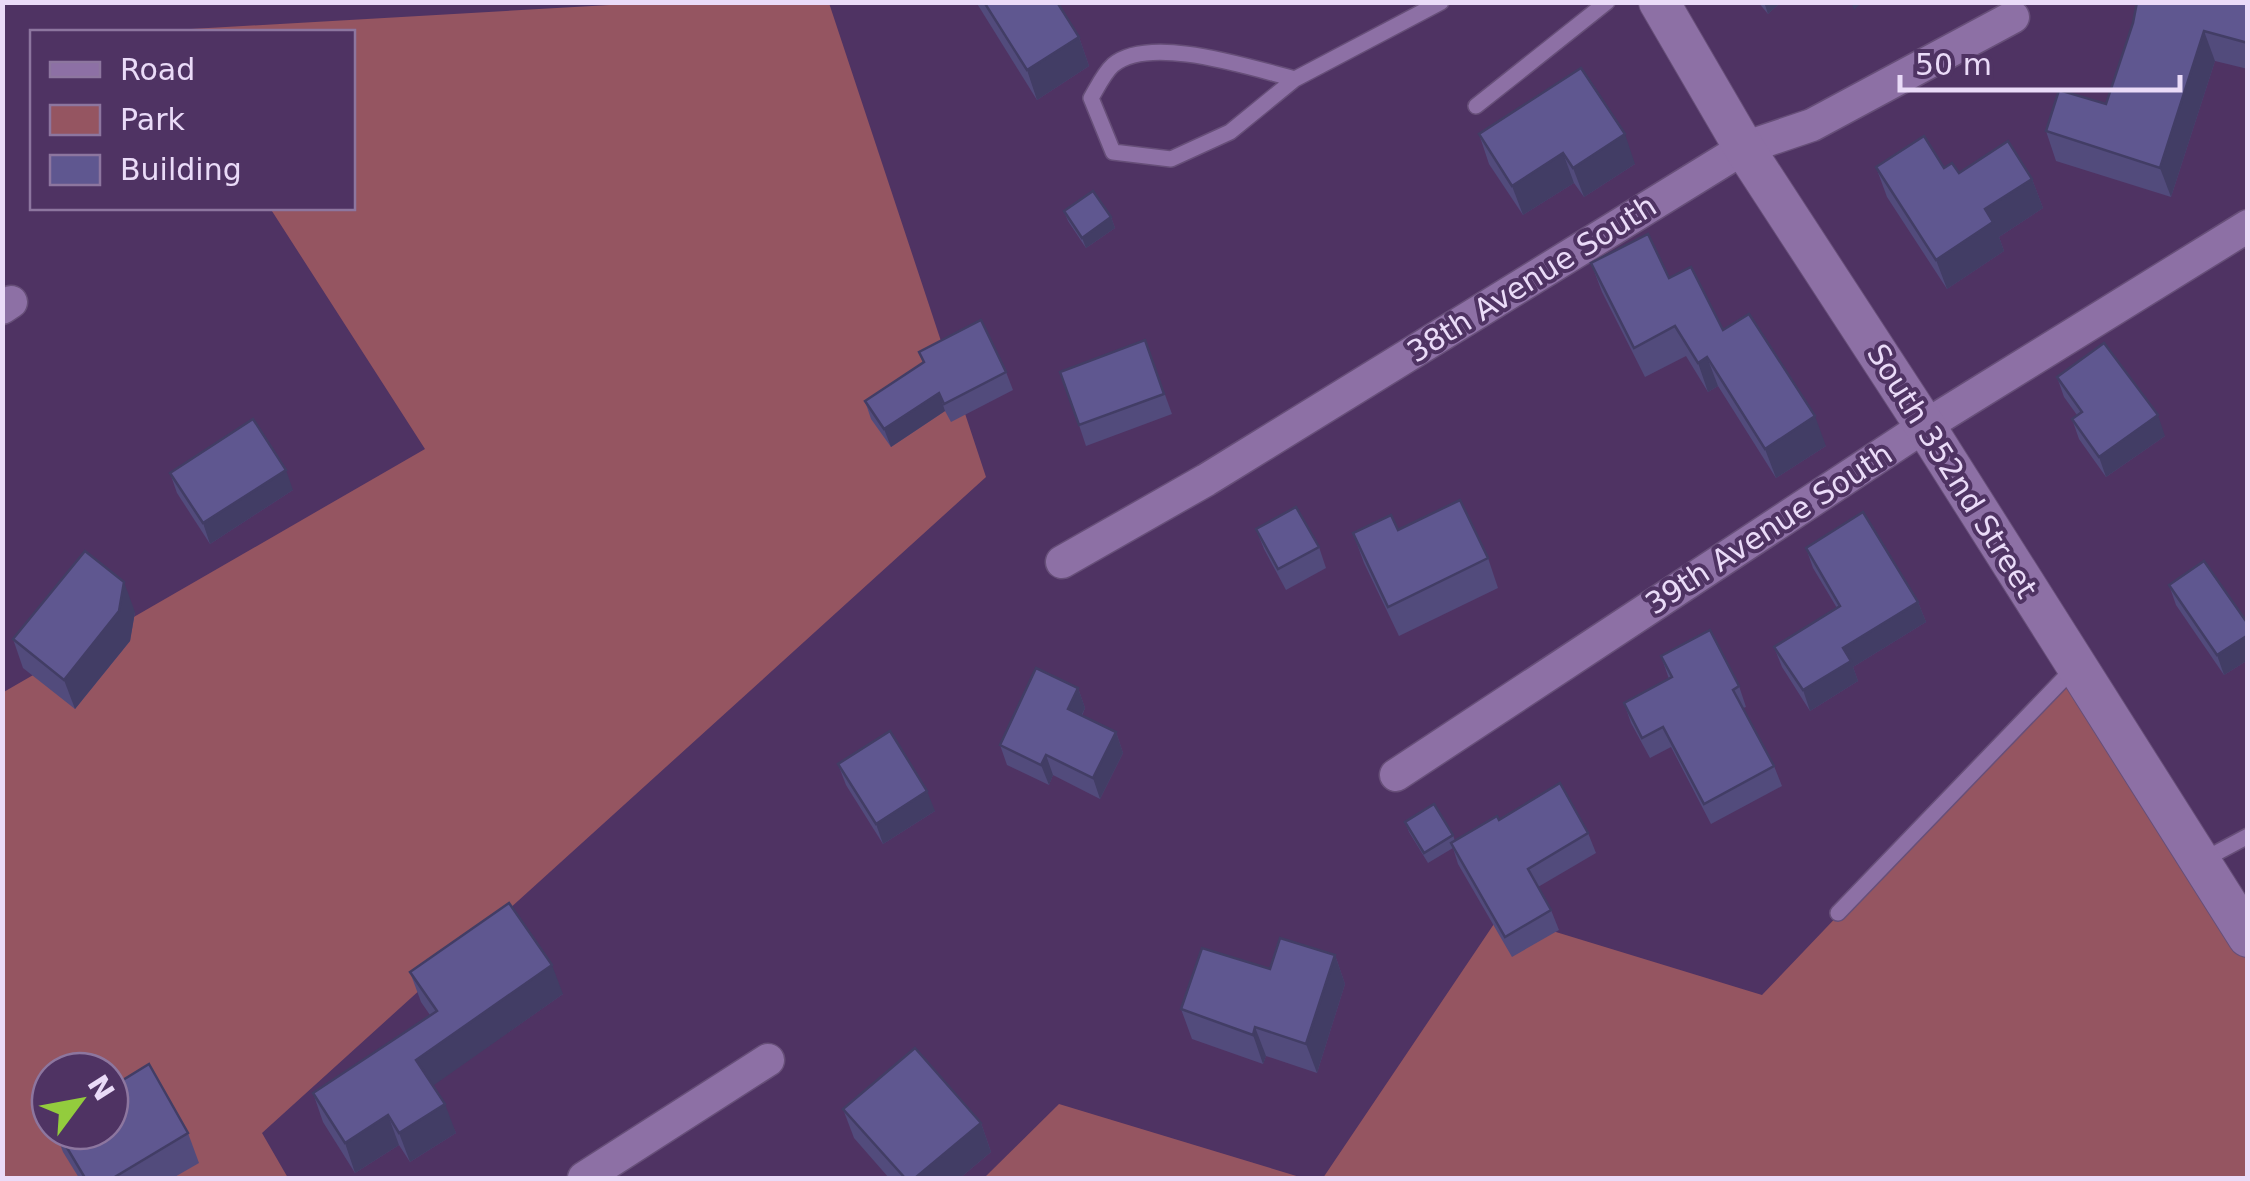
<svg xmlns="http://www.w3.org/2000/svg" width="2250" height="1181" font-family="'DejaVu Sans',sans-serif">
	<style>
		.green { fill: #955561; fill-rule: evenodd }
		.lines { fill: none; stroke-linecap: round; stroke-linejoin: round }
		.service-casing { stroke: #674f79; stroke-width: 18 }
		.minor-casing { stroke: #674f79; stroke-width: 35 }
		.tertiary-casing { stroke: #674f79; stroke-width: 42 }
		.service { stroke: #8d70a5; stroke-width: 15 }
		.minor { stroke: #8d70a5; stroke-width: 32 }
		.tertiary { stroke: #8d70a5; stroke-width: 40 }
		.wall { fill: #524b7c }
		.shaded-wall { fill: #423d65 }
		.building { fill: #5f5790; stroke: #423d65; stroke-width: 2.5 }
		.labels { text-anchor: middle; stroke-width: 8; stroke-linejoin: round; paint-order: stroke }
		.street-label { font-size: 30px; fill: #eadbf8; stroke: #4f3363 }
	</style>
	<rect width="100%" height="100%" fill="#4f3363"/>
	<!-- green -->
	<g class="green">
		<path d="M645 3H829L986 477 262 1133 288 1178H3L2 693 425 449 270 208H352V32L156 31ZM50 1071H110V1131H50Z"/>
		<path d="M2075 667 2247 937V1178H1323L1500 915 1762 995Z"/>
		<path d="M1059 1104 1303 1178H984Z"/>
	</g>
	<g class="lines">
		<defs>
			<g id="service">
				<path d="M1295 79C1251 68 1150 34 1113 65 1104 73 1097 88 1091 98L1113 152 1171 159 1230 132 1295 79 1441 2"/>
				<path d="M1476 106 1607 2"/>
				<path d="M2203 860 2248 836"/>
				<path d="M1838 913 2075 667"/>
			</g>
			<g id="minor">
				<path d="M2 308 11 302"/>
				<path d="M1062 562 1206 480 1744 148 1812 125 2013 17"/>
				<path d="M1396 775 1925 426 2248 226"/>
				<path d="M584 1178 768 1060"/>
			</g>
			<path id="tertiary" d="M1659 2 1744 148 1925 426 2248 937"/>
		</defs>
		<!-- service casing -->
		<use href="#service" class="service-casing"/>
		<!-- minor casing -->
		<use href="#minor" class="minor-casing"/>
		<!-- tertiary casing -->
		<use href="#tertiary" class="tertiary-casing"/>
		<!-- service -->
		<use href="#service" class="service"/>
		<!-- minor -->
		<use href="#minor" class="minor"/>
		<!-- tertiary -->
		<use href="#tertiary" class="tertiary"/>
	</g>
	<!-- wall -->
	<g class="wall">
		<path d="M976 2H1057L1079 37 1089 66 1037 100Z"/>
		<path d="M1758 2H1781L1768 14Z"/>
		<path d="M2248 2V69L2215 61 2171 197 2056 161 2046 131 2106 104 2133 23Z"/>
		<path d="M1479 134 1635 164 1584 197 1574 183 1523 215 1489 164Z"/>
		<path d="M1876 167 1944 168 1959 173 2032 179 2043 208 1999 237 2004 251 1947 289 1887 197Z"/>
		<path d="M1064 211 1111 217 1115 228 1086 248 1068 221Z"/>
		<path d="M1591 263 1669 278 1723 330 1826 446 1776 478 1718 386 1708 392 1686 356 1645 377 1602 292Z"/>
		<path d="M1145 340 1172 414 1086 446 1079 425Z"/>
		<path d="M919 352 1006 372 1013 390 951 422 945 411 891 447 871 419 865 401 923 363Z"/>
		<path d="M2057 377 2165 436 2106 477 2079 439 2072 419 2077 415 2064 397Z"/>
		<path d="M170 473 293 490 210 544 177 493Z"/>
		<path d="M1256 529 1319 547 1326 568 1286 590 1264 549Z"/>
		<path d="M1398 530 1488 558 1498 588 1399 636 1364 563 1353 533Z"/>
		<path d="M1806 548 1918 602 1926 622 1853 667 1858 681 1810 711 1782 667 1774 647 1837 608 1813 568Z"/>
		<path d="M2169 585 2248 624V660L2224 675 2176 605Z"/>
		<path d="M135 612 130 641 75 709 23 668 13 639Z"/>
		<path d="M1661 656 1739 686 1746 707 1743 708 1774 766 1782 786 1711 824 1671 747 1650 758 1631 723 1624 703 1669 679Z"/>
		<path d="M1078 688 1085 708 1082 716 1116 732 1123 753 1100 799 1053 775 1049 785 1007 765 1000 745Z"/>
		<path d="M838 764 935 811 883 844 846 785Z"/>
		<path d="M1499 820 1588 833 1596 853 1538 887 1551 910 1559 930 1512 957 1458 864 1453 848 1428 863 1409 832 1405 822 1453 835 1455 841Z"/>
		<path d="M1335 955 1345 984 1317 1073 1266 1056 1263 1064 1192 1039 1181 1009 1270 969Z"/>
		<path d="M410 972 563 994 433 1085 456 1133 410 1162 399 1145 355 1173 323 1122 313 1093 430 1015 421 1002Z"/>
		<path d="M843 1109 981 1123 991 1152 960 1178H889L854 1138Z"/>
		<path d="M55 1131 188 1133 199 1163 173 1178H79L63 1152Z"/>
	</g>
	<!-- shaded-wall -->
	<g class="shaded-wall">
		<path d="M1764 2H1781L1768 14Z"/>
		<path d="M1851 2H1862L1854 10Z"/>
		<path d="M2204 31 2215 61 2171 197 2160 168Z"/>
		<path d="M1079 37 1089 66 1037 100 1027 70Z"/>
		<path d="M1625 134 1635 164 1584 197 1573 168Z"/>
		<path d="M1563 153 1574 183 1523 215 1512 186Z"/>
		<path d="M2032 179 2043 208 1999 237 2004 251 1947 289 1936 260 1985 209Z"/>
		<path d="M1111 217 1115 228 1086 248 1082 238Z"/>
		<path d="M1707 357 1718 386 1708 392 1698 363Z"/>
		<path d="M939 393 945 411 891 447 884 429Z"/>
		<path d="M2158 415 2165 436 2106 477 2099 457Z"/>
		<path d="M1815 416 1826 446 1776 478 1765 449Z"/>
		<path d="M286 470 293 490 210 544 203 523Z"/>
		<path d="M124 582 135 612 130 641 75 709 64 680Z"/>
		<path d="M1918 602 1926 622 1853 667 1858 681 1810 711 1803 690 1843 648Z"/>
		<path d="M2248 635V660L2224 675 2217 655Z"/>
		<path d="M1078 688 1085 708 1075 729 1068 709Z"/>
		<path d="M1116 732 1123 753 1100 799 1093 778Z"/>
		<path d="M1046 755 1053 775 1049 785 1041 765Z"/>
		<path d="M927 791 935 811 883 844 876 824Z"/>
		<path d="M1335 955 1345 984 1317 1073 1306 1044Z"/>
		<path d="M552 965 563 994 427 1090 416 1060Z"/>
		<path d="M1255 1027 1266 1056 1263 1064 1253 1035Z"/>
		<path d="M445 1104 456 1133 410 1162 399 1133Z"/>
		<path d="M388 1115 399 1145 355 1173 345 1143Z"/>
		<path d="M981 1123 991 1152 960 1178H915Z"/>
	</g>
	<!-- building -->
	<g class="building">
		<path d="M984 2H1057L1079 37 1027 70Z"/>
		<path d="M2137 2H2248V43L2204 31 2160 168 2046 131 2059 90 2106 104 2133 23Z"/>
		<path d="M1581 68 1625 134 1573 168 1563 153 1512 186 1479 134Z"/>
		<path d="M1924 136 1944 168 1952 163 1959 173 2008 141 2032 179 1985 209 1993 222 1936 260 1876 167Z"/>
		<path d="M1093 191 1111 217 1082 238 1064 211Z"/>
		<path d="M1648 234 1669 278 1691 267 1723 330 1749 314 1815 416 1765 449 1707 357 1698 363 1675 326 1634 348 1591 263Z"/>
		<path d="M981 320 1006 372 944 404 939 393 884 429 865 401 924 362 919 352Z"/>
		<path d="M1145 340 1164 394 1079 425 1060 372Z"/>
		<path d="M2104 343 2158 415 2099 457 2072 419 2082 412 2057 377Z"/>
		<path d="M253 419 286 470 203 523 170 473Z"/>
		<path d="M1460 500 1488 558 1388 607 1353 533 1391 515 1398 530Z"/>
		<path d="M1296 507 1319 547 1278 569 1256 529Z"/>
		<path d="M1863 512 1918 602 1843 648 1851 661 1803 690 1774 647 1840 606 1806 548Z"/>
		<path d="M85 551 124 582 119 611 64 680 13 639Z"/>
		<path d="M2204 561 2248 624V635L2217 655 2169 585Z"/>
		<path d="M1710 630 1739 686 1733 690 1774 766 1704 804 1663 727 1642 738 1624 703 1672 677 1661 656Z"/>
		<path d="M1036 668 1078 688 1068 709 1116 732 1093 778 1046 755 1041 765 1000 745Z"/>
		<path d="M890 731 927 791 876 824 838 764Z"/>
		<path d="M1560 783 1588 833 1528 869 1551 910 1505 937 1451 843 1497 816 1499 820Z"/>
		<path d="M1434 804 1453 835 1424 853 1405 822Z"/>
		<path d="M509 903 552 965 416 1060 445 1104 399 1133 388 1115 345 1143 313 1093 437 1011 410 972Z"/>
		<path d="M1280 938 1335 955 1306 1044 1255 1027 1253 1035 1181 1009 1202 948 1270 969Z"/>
		<path d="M915 1048 981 1123 915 1178H905L843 1109Z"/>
		<path d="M149 1064 188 1133 113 1178H85L57 1131H110V1088Z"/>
	</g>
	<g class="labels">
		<!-- street labels -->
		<g class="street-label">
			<text transform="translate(1532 279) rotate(-32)" y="10">38th Avenue South</text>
			<text transform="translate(1952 471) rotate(58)" y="10">South 352nd Street</text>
			<text transform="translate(1769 529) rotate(-33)" y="10">39th Avenue South</text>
		</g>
	</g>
	<!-- border -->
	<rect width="2250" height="1181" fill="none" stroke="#eadbf8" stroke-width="10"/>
	<!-- legend -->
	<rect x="30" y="30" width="325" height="180" fill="#4f3363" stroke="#8d769f" stroke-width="2.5"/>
	<rect x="50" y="62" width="50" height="15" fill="#8d70a5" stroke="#8d769f" stroke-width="2.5"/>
	<text x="120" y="80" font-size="30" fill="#eadbf8">Road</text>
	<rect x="50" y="105" width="50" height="30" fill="#955561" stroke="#8d769f" stroke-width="2.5"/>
	<text x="120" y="130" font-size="30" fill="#eadbf8">Park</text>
	<rect x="50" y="155" width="50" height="30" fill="#5f5790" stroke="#8d769f" stroke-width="2.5"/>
	<text x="120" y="180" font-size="30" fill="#eadbf8">Building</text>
	<!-- north arrow -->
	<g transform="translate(80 1101) rotate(58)"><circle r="48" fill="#4f3363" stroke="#8d769f" stroke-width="2.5"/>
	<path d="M0-8L18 38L0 25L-18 38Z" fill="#93cc3d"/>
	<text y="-15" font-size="28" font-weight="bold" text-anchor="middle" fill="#eadbf8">N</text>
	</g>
	<!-- scale -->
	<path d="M1900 75v15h280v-15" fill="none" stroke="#eadbf8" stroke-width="5"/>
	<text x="1915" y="75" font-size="30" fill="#eadbf8" stroke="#4f3363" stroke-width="8" paint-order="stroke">50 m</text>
</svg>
